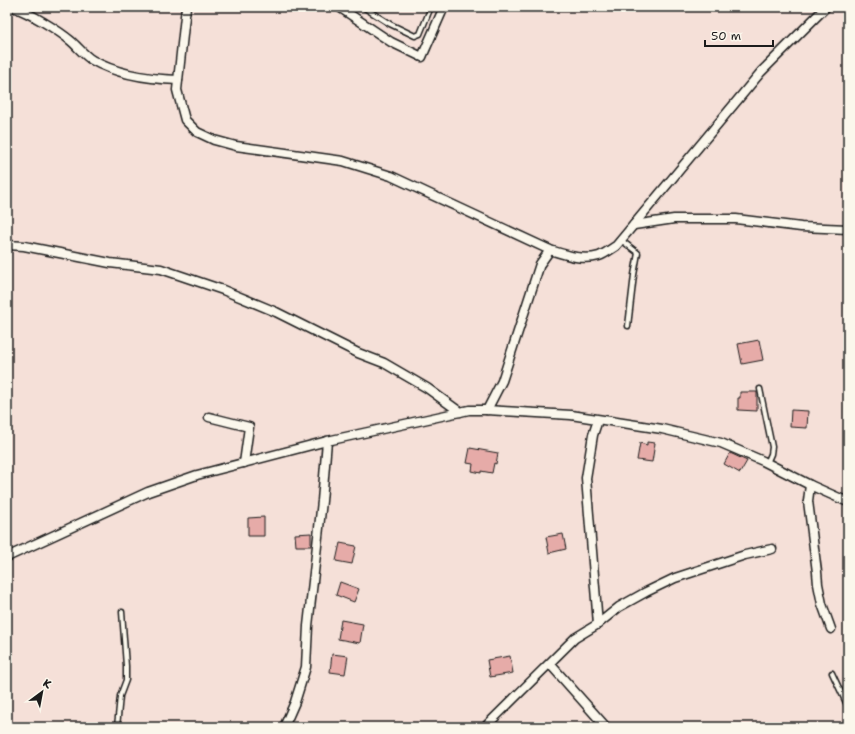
<svg xmlns="http://www.w3.org/2000/svg" width="855" height="734" font-family="'Shantell Sans',sans-serif">
	<style>
		.building { fill: #e6aba8; stroke: #1c1c1c }
		.lines { fill: none; stroke-linecap: round; stroke-linejoin: round }
		.service-casing { stroke: #1c1c1c; stroke-width: 7 }
		.minor-casing { stroke: #1c1c1c; stroke-width: 11 }
		.service { stroke: #fbf7ec; stroke-width: 4 }
		.minor { stroke: #fbf7ec; stroke-width: 8 }
	</style>
	<rect width="100%" height="100%" fill="#f5e0d8"/>
	<filter id="ink" filterUnits="userSpaceOnUse"><feTurbulence type="fractalNoise" baseFrequency=".025" numOctaves="2"/><feDisplacementMap in="SourceGraphic" scale="8" xChannelSelector="R" yChannelSelector="G"/><feConvolveMatrix kernelMatrix="1 2 1 2 8 2 1 2 1" color-interpolation-filters="sRGB"/></filter>
	<g filter="url(#ink)">
		<!-- building -->
		<g class="building">
			<path d="M759 340 763 360 742 364 738 344Z"/>
			<path d="M740 392H757V411L738 410V398H740Z"/>
			<path d="M791 410 808 411 807 428 790 427Z"/>
			<path d="M647 442 655 443 652 462 637 460 640 443 647 445Z"/>
			<path d="M470 448 498 453 496 464 494 463 492 473 481 471V473L472 471 473 464 467 463Z"/>
			<path d="M730 453 747 461 740 473 724 464Z"/>
			<path d="M264 517V536H248V518Z"/>
			<path d="M311 533V546H296L295 534Z"/>
			<path d="M563 534 566 549 549 553 546 537Z"/>
			<path d="M340 543 356 546 352 564 336 561Z"/>
			<path d="M340 582 359 589 354 602 336 595Z"/>
			<path d="M341 620 363 624 360 643 338 639Z"/>
			<path d="M332 654 348 656 345 674 330 672Z"/>
			<path d="M510 656 513 673 490 677 487 660Z"/>
		</g>
		<g class="lines">
			<defs>
				<g id="service">
					<path d="M363 7 390 24 415 36 420 34 431 7"/>
					<path d="M621 240 638 253 634 275 628 326"/>
					<path d="M760 389 772 447 771 454 767 463"/>
					<path d="M832 673 848 707"/>
					<path d="M117 727 120 696 126 680V666L122 612"/>
				</g>
				<g id="minor">
					<path d="M13 7C30 13 58 30 71 41 78 47 84 55 92 60 118 75 148 79 178 80"/>
					<path d="M186 7 177 90 185 120 197 132 214 140 236 146 343 161 391 176 550 250C566 255 583 261 599 256 605 254 611 249 616 246L761 72 826 7"/>
					<path d="M339 7 391 42 422 57 444 7"/>
					<path d="M634 225 674 219H736L801 227 848 229"/>
					<path d="M7 245 24 246 110 263 161 269 223 290 276 312 358 353 384 363 427 388 460 412"/>
					<path d="M487 410 502 381 540 264 550 250"/>
					<path d="M209 417 249 427 244 463"/>
					<path d="M598 420 593 435 586 478 598 624"/>
					<path d="M810 485 808 501 817 572 818 584 822 604 831 629"/>
					<path d="M7 557 148 492 197 475 327 441 469 410H487L571 415 662 429 721 443 763 461 810 485 848 502"/>
					<path d="M550 664 606 727"/>
					<path d="M284 727 295 702 306 667 308 626 322 501 327 441"/>
					<path d="M485 727 575 638 598 624 619 607 646 592 675 578 745 555 772 549"/>
				</g>
			</defs>
			<!-- service casing -->
			<use href="#service" class="service-casing"/>
			<!-- minor casing -->
			<use href="#minor" class="minor-casing"/>
			<!-- service -->
			<use href="#service" class="service"/>
			<!-- minor -->
			<use href="#minor" class="minor"/>
		</g>
	</g>
	<!-- margin -->
	<rect width="855" height="734" fill="none" stroke="#fbf7ec" stroke-width="24"/>
	<rect x="12" y="12" width="831" height="710" fill="none" stroke="#1c1c1c" stroke-width="1.5" filter="url(#ink)"/>
	<!-- north arrow -->
	<g transform="translate(42 692) rotate(32)" stroke="#fbf7ec" stroke-width="3" paint-order="stroke">
	<path d="M0-3L7 15L0 10L-7 15Z" fill="#1c1c1c"/>
	<text y="-6" font-size="11" font-weight="bold" text-anchor="middle" fill="#1c1c1c">K</text>
	</g>
	<!-- scale -->
	<path d="M705 40v6h68v-6" fill="none" stroke="#1c1c1c" stroke-width="2"/>
	<text x="711" y="40" font-size="12" fill="#1c1c1c" stroke="#fbf7ec" stroke-width="3" paint-order="stroke">50 m</text>
</svg>
